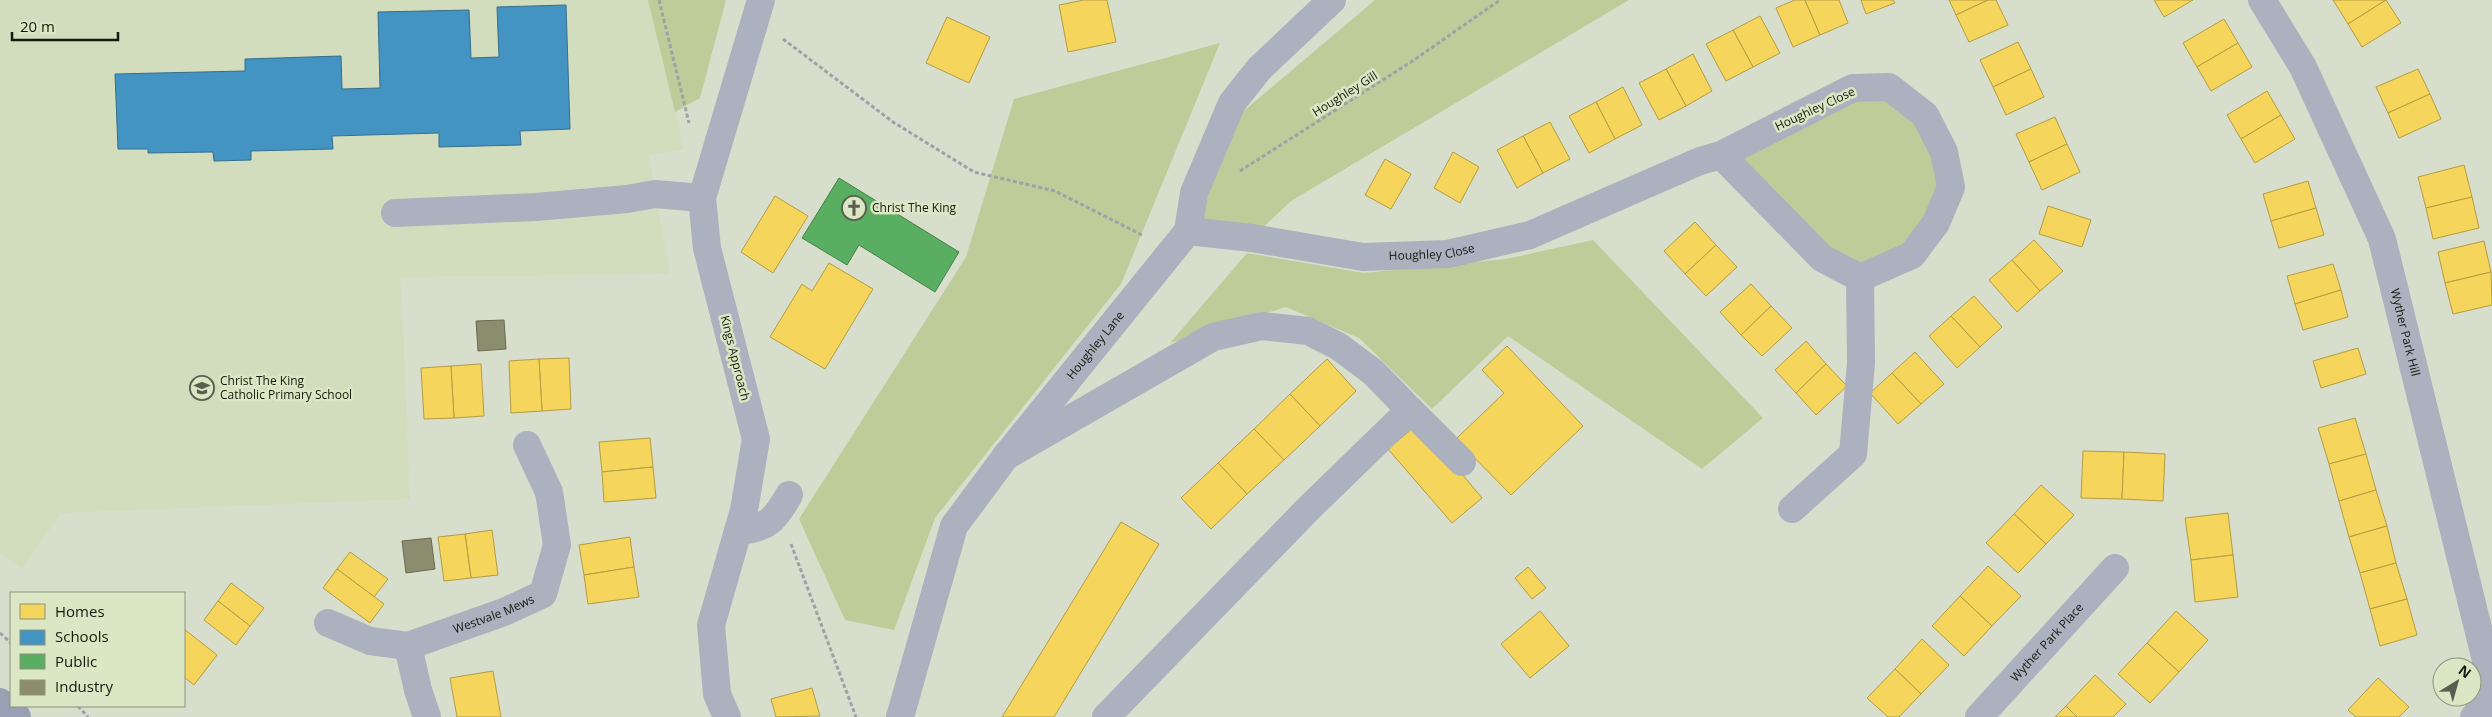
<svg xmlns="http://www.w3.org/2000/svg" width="2492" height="717" font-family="'Open Sans',sans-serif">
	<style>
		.built { fill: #d2ddbe }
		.green { fill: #becc9a }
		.homes { fill: #f6d55c; stroke: #b39d44 }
		.schools { fill: #4393c3; stroke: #366e8c }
		.public { fill: #5aae61; stroke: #468148 }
		.industry { fill: #8c8c6e; stroke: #696a51 }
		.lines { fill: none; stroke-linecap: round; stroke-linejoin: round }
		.path { stroke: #9da2a7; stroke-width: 3; stroke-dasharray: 4 2.5; stroke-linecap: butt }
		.minor { stroke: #abb1be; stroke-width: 28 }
		.major { stroke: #99a0b3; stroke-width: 28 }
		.labels { text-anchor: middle; stroke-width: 5; stroke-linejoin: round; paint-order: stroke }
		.street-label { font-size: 12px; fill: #16190d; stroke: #dbe6c4 }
		.poi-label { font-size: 12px; fill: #16190d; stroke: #dbe6c4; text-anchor: start }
	</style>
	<rect width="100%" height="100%" fill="#d8decc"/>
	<!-- built -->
	<path class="built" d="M0 0H648L684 149 649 155 670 274 401 277 410 499 61 513 22 569 0 552Z"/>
	<!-- green -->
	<g class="green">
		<path d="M648 0H726L700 98 675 112Z"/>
		<path d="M1375 0H1629L1291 201 1252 238 1188 231 1221 130Z"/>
		<path d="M1220 43 1121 284 935 518 894 630 845 620 799 519 966 257 1014 99Z"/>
		<path d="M1889 87 1944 152 1936 223 1860 278 1721 155Z"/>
		<path d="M1593 240 1763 418 1702 469 1508 336 1432 409 1359 338 1286 307 1170 343 1247 253 1364 273 1506 259Z"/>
	</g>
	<!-- homes -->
	<g class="homes">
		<path d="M1084 0H1107L1116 42 1068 52 1059 5Z"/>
		<path d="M1795 0H1805L1820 35 1793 47 1776 8Z"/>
		<path d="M1805 0H1839L1848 23 1820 35Z"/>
		<path d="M1861 0H1893L1895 3 1866 14Z"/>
		<path d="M1949 0H1988L1956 15Z"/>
		<path d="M1988 0H1996L2008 25 1969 42 1956 15Z"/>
		<path d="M2154 0H2193L2164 17Z"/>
		<path d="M2333 0H2386L2348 24Z"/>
		<path d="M2386 0 2401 23 2362 47 2348 24Z"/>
		<path d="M1760 16 1780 53 1753 67 1733 30Z"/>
		<path d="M947 17 990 37 969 83 926 63Z"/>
		<path d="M2224 19 2238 43 2197 67 2183 43Z"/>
		<path d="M1733 30 1753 67 1726 81 1706 44Z"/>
		<path d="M2018 42 2031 69 1993 87 1980 60Z"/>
		<path d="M2238 43 2252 67 2211 91 2197 67Z"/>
		<path d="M1693 54 1712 91 1686 106 1666 69Z"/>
		<path d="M1666 69 1686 106 1659 120 1639 83Z"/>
		<path d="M2031 69 2044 97 2006 115 1993 87Z"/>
		<path d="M2418 69 2430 94 2388 113 2376 87Z"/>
		<path d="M1623 87 1642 125 1615 139 1596 102Z"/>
		<path d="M2267 91 2281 115 2241 139 2227 115Z"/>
		<path d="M2430 94 2441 119 2399 138 2388 113Z"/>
		<path d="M1596 102 1615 139 1589 153 1569 116Z"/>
		<path d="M2281 115 2295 139 2255 163 2241 139Z"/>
		<path d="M2055 117 2067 144 2029 162 2016 134Z"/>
		<path d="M1550 122 1570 159 1543 173 1523 136Z"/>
		<path d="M1523 136 1543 173 1517 188 1497 150Z"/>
		<path d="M2067 144 2080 172 2042 190 2029 162Z"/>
		<path d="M1453 152 1479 167 1460 203 1434 188Z"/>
		<path d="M1385 159 1411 174 1391 209 1365 195Z"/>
		<path d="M2464 165 2472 197 2426 208 2418 177Z"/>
		<path d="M2308 181 2316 208 2271 221 2263 194Z"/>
		<path d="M775 196 808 216 773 273 741 252Z"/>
		<path d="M2472 197 2479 228 2433 239 2426 208Z"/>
		<path d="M2048 206 2091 220 2082 247 2039 234Z"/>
		<path d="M2316 208 2324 235 2279 248 2271 221Z"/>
		<path d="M1695 222 1716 245 1685 274 1664 251Z"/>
		<path d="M2034 240 2063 271 2040 291 2012 260Z"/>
		<path d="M2484 241 2491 272 2445 283 2438 252Z"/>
		<path d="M1716 245 1737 267 1706 296 1685 274Z"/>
		<path d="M2012 260 2040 291 2017 312 1989 280Z"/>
		<path d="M829 263 873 289 825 369 770 337 802 284 812 291Z"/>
		<path d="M2333 264 2341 290 2295 304 2287 276Z"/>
		<path d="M2491 272 2492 305 2453 314 2445 283Z"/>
		<path d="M1751 284 1771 306 1741 335 1720 312Z"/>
		<path d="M2341 290 2348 317 2303 330 2295 304Z"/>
		<path d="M1974 296 2002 327 1980 347 1951 316Z"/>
		<path d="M1771 306 1792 328 1762 356 1741 335Z"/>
		<path d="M1951 316 1980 347 1957 368 1929 336Z"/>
		<path d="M1806 341 1826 364 1796 393 1775 370Z"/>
		<path d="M1507 346 1583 426 1511 495 1456 439 1504 393 1482 370Z"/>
		<path d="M2358 348 2366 374 2321 388 2313 361Z"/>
		<path d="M1915 352 1944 384 1921 404 1892 373Z"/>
		<path d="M569 358 571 409 542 411 539 359Z"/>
		<path d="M539 359 542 411 511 413 509 361Z"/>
		<path d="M1327 359 1356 391 1320 426 1290 394Z"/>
		<path d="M481 364 484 416 454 418 451 366Z"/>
		<path d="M1826 364 1847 386 1816 415 1796 393Z"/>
		<path d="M451 366 454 418 424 419 421 368Z"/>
		<path d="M1892 373 1921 404 1898 424 1870 393Z"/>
		<path d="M1290 394 1320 426 1284 460 1254 429Z"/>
		<path d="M2355 418 2366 454 2329 464 2318 428Z"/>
		<path d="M1419 423 1482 498 1452 523 1388 449Z"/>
		<path d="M1254 429 1284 460 1247 494 1218 463Z"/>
		<path d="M650 438 653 467 602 472 599 442Z"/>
		<path d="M2083 451 2124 452 2122 499 2081 498Z"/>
		<path d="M2124 452 2165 454 2163 501 2122 499Z"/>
		<path d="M2366 454 2376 490 2339 501 2329 464Z"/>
		<path d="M1218 463 1247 494 1211 529 1181 498Z"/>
		<path d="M653 467 656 498 604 502 602 472Z"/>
		<path d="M2041 485 2074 515 2046 544 2014 514Z"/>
		<path d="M2376 490 2387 526 2349 537 2339 501Z"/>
		<path d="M2228 513 2233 555 2191 560 2185 518Z"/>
		<path d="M2014 514 2046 544 2018 573 1986 543Z"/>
		<path d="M1121 522 1159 544 1054 717H1002Z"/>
		<path d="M2387 526 2396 563 2360 573 2349 537Z"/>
		<path d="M492 530 498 575 471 578 465 534Z"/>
		<path d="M465 534 471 578 444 581 438 537Z"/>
		<path d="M630 537 634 567 584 575 579 545Z"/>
		<path d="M350 552 388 579 374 597 337 569Z"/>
		<path d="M2233 555 2238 597 2195 602 2191 560Z"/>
		<path d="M2396 563 2407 599 2370 609 2360 573Z"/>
		<path d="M1988 566 2021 596 1992 626 1960 596Z"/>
		<path d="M634 567 639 597 588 604 584 575Z"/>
		<path d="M1528 567 1546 588 1532 599 1515 578Z"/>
		<path d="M337 569 384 604 370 623 323 588Z"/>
		<path d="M231 583 264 608 250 626 218 601Z"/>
		<path d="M1960 596 1992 626 1964 656 1932 626Z"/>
		<path d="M2407 599 2417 635 2380 646 2370 609Z"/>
		<path d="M218 601 250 626 236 645 204 620Z"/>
		<path d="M1540 611 1569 646 1530 678 1501 644Z"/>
		<path d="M2176 611 2208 640 2179 672 2147 643Z"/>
		<path d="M184 629 217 655 194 685 184 677Z"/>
		<path d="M1922 639 1949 665 1921 694 1895 669Z"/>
		<path d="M2147 643 2179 672 2150 703 2118 674Z"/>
		<path d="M1895 669 1921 694 1899 717H1888L1867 698Z"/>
		<path d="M493 671 501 717H457L450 678Z"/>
		<path d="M2095 675 2126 704 2113 717H2077L2066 706Z"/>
		<path d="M2378 678 2409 707 2399 717H2356L2348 710Z"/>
		<path d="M812 688 820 716 776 717 771 699Z"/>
		<path d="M2066 706 2077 717H2055Z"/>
	</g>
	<!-- schools -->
	<path class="schools" d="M566 5 570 129 520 131 521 145 439 147V133L332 136 333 149 251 151V160L214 161 213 152 148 153V149H118L115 74 245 71V59L341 56 342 89 380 88 378 12 469 10 471 58 499 57 497 7Z"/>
	<!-- public -->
	<path class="public" d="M839 178 959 252 935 292 859 245 847 265 802 238Z"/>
	<!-- industry -->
	<g class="industry">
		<path d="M504 320 506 349 478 351 476 321Z"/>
		<path d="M431 538 435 569 406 573 402 541Z"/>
	</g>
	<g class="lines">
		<!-- path -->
		<g class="path">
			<path d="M659 0 689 123"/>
			<path d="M783 39 893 122 974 172 1055 191 1144 236"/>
			<path d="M1240 171 1414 60 1500 0"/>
			<path d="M791 544 856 717"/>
			<path d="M0 633 11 643"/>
			<path d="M78 706 88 717"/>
		</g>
		<!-- minor -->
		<g class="minor">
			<path id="s1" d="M2262 0 2303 67 2382 239 2492 685"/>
			<path d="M395 213 536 207 627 199 655 194 702 198"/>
			<path id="s2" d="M1188 231 1252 238 1363 257 1448 254 1530 235 1700 161 1721 155 1853 88 1889 87 1925 115 1944 152 1951 187 1936 223 1912 255 1860 278 1822 258 1721 155"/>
			<path d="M1410 410 1462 462"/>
			<path d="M1006 456 1213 337 1262 326 1308 331 1338 346 1373 372 1410 410 1309 508 1106 717"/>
			<path d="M1792 509 1853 454 1861 363 1860 278"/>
			<path d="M738 531C767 529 775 520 789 495"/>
			<path d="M328 623 370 641 408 646"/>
			<path id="s3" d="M427 717 418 690 408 646 504 612 543 594 557 545 549 492 527 445"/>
			<path d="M727 717 717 694 711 625 744 510 756 439 707 248 702 198 761 0"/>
			<path id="s4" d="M900 717 954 526 1006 456 1188 231 1194 193 1232 103 1259 69 1332 0"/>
			<path id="s5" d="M1979 717 2115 568"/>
			<path d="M2474 717 2492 697"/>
		</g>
		<!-- major -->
		<path class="major" d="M0 702 17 717"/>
	</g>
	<!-- icons -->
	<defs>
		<symbol id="church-ring" viewBox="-11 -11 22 22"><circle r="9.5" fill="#dbe6c4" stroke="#5a5e50" stroke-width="1.5"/><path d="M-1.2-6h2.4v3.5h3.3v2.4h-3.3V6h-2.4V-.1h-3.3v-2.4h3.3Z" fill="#5a5e50"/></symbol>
		<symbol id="school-ring" viewBox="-11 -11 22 22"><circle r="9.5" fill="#dbe6c4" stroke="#5a5e50" stroke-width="1.5"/><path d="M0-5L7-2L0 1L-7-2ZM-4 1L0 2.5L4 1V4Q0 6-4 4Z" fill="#5a5e50"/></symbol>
	</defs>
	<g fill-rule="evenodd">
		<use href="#church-ring" x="840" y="194" width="28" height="28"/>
		<use href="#school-ring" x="188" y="374" width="28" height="28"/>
	</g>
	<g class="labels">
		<!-- street labels -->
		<g class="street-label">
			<text transform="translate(1345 94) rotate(-32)" y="4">Houghley Gill</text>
			<text transform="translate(1815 109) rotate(-25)" y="4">Houghley Close</text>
			<text dy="4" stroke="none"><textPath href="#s2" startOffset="246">Houghley Close</textPath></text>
			<text dy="4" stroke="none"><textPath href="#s1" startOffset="364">Wyther Park Hill</textPath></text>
			<text dy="4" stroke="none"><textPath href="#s4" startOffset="428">Houghley Lane</textPath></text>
			<text transform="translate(735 358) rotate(76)" y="4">Kings Approach</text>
			<text dy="4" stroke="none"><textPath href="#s3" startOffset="165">Westvale Mews</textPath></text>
			<text dy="4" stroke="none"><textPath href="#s5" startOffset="101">Wyther Park Place</textPath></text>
		</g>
		<!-- poi labels -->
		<g class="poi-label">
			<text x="872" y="212">Christ The King</text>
			<text x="220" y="385">Christ The King<tspan x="220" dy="14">Catholic Primary School</tspan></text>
		</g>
	</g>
	<!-- legend -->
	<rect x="10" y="592" width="175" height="115" fill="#dbe6c4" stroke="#8c947b"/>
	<rect x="20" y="604" width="25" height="15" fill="#f6d55c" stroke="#8c947b"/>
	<text x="55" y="617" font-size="15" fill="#16190d">Homes</text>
	<rect x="20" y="630" width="25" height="15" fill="#4393c3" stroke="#8c947b"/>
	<text x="55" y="642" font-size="15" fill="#16190d">Schools</text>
	<rect x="20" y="654" width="25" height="15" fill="#5aae61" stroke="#8c947b"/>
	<text x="55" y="667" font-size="15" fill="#16190d">Public</text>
	<rect x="20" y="680" width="25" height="15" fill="#8c8c6e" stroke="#8c947b"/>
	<text x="55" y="692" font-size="15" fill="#16190d">Industry</text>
	<!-- north arrow -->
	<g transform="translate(2457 682) rotate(37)"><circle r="24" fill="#dbe6c4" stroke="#8c947b"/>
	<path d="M0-4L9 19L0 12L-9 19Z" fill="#5a5e50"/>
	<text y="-8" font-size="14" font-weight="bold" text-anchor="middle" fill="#16190d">N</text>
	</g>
	<!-- scale -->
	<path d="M12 32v8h106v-8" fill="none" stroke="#16190d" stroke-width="2.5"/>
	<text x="20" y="32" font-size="15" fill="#16190d" stroke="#dbe6c4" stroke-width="4" paint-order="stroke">20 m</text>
</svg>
